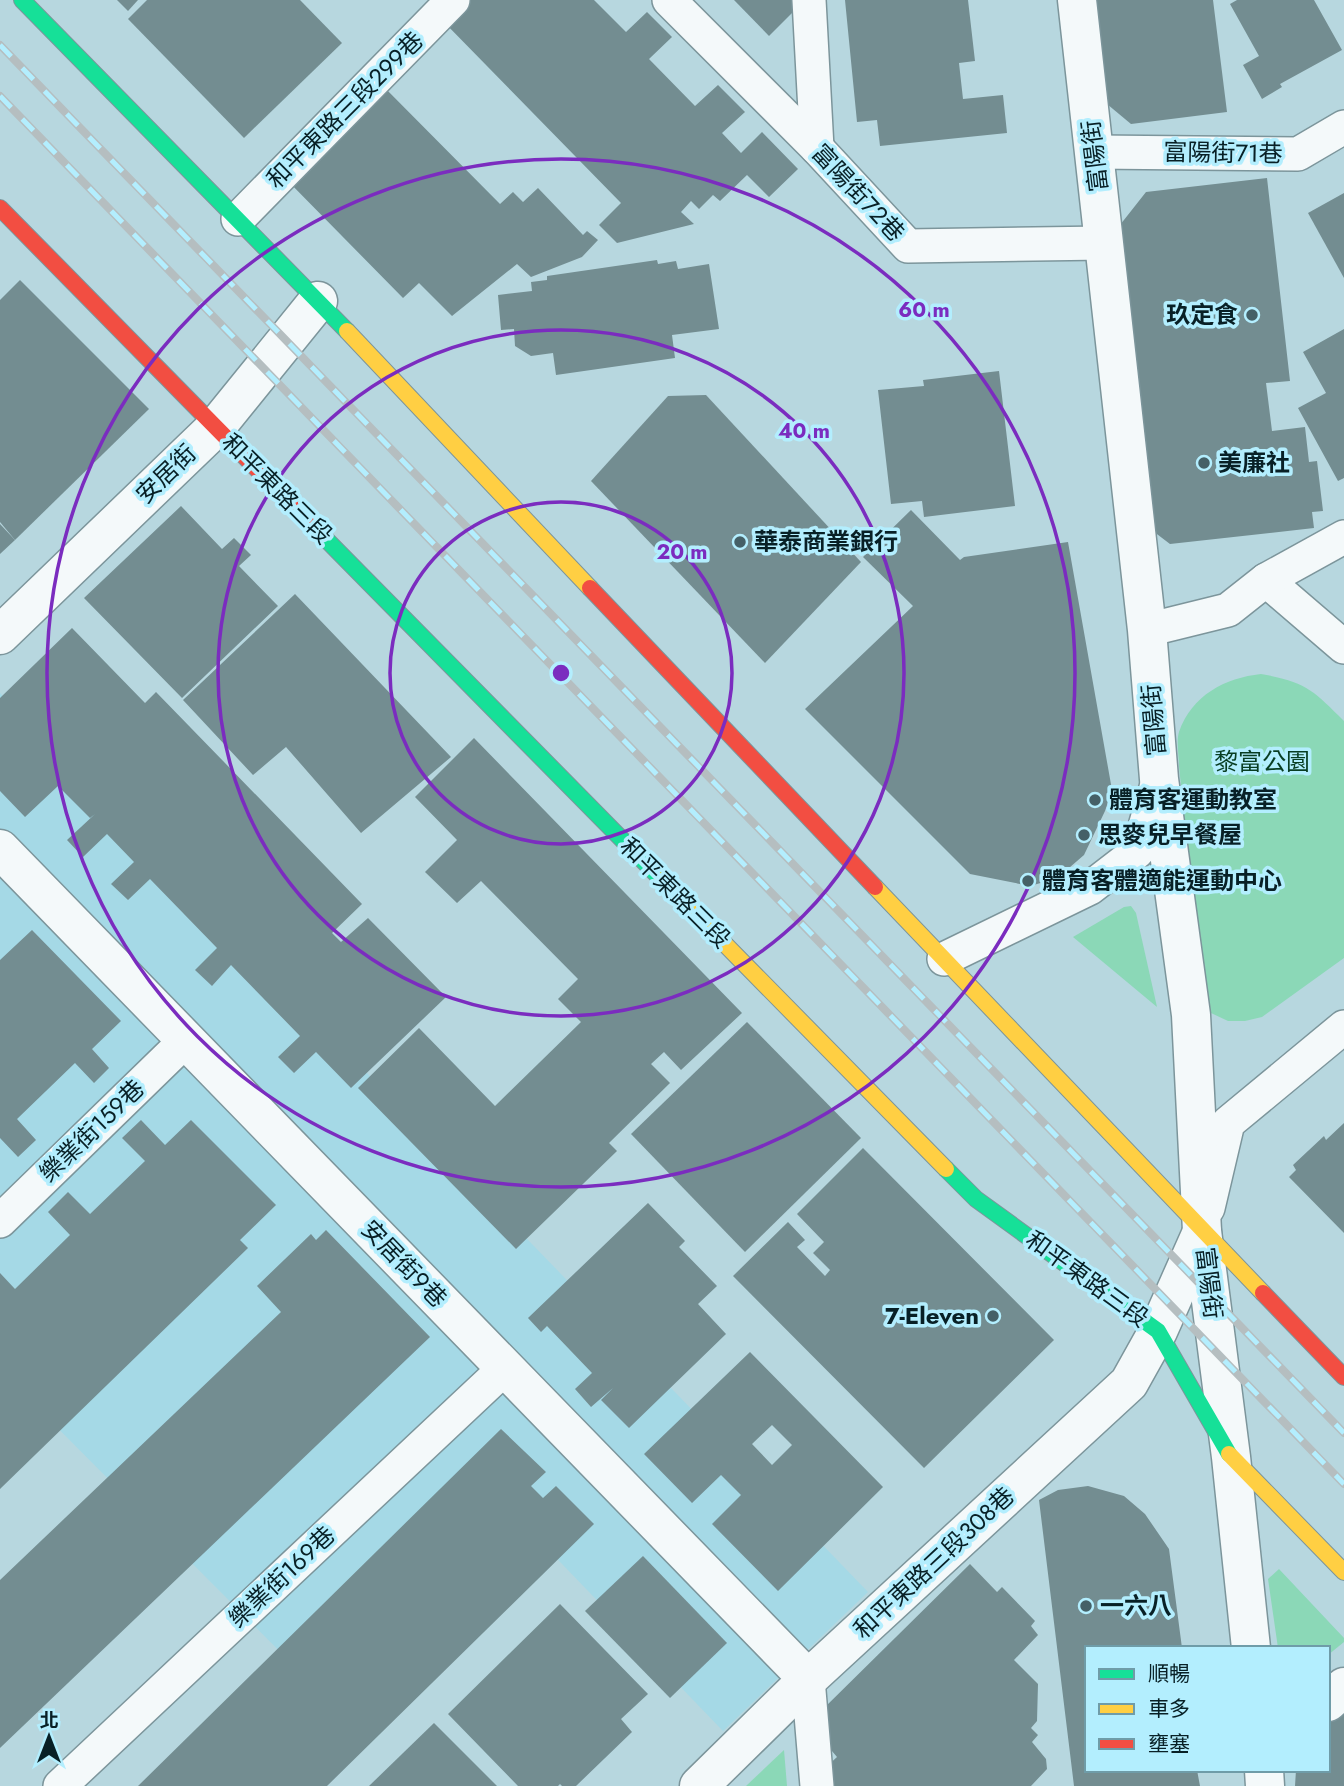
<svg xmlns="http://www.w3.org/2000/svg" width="1344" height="1786" font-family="Jost,'Noto Sans TC',sans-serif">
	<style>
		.built { fill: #a5d9e6 }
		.green { fill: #8bd8b7 }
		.building { fill: #738d91; fill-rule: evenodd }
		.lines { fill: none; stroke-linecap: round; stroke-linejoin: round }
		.lane-casing { stroke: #7c959b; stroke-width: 36 }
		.street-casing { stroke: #7c959b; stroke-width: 41 }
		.fast-casing { stroke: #7c959b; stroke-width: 18 }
		.slow-casing { stroke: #7c959b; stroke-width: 18 }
		.jam-casing { stroke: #7c959b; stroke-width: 18 }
		.lane { stroke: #f4f9fa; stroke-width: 33 }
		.street { stroke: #f4f9fa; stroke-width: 38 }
		.fast { stroke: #16e098; stroke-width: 16 }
		.slow { stroke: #ffcf43; stroke-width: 16 }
		.jam { stroke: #f24e42; stroke-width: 16 }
		.rail-casing { stroke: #b5bec0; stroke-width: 8 }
		.rail { stroke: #b3eefe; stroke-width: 5; stroke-dasharray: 16; stroke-linecap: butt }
		.ring { fill: none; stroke: #7b2cbf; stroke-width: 3.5 }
		.poi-dot { fill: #456067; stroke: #b3eefe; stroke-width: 2.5 }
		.labels { text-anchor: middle; stroke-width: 7; stroke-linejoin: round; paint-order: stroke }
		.street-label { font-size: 24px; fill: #082026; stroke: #b3eefe }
		.poi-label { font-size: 24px; font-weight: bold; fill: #082026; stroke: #b3eefe; text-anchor: start }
		.park-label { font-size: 24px; fill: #083d22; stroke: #b3eefe }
		.centre { fill: #7b2cbf; stroke: #b3eefe; stroke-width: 3.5 }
		.ring-label { font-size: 21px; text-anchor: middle; font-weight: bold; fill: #7b2cbf; stroke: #b3eefe; stroke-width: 7; stroke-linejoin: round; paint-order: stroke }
	</style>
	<rect width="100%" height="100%" fill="#b7d7df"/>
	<!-- built -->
	<path class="built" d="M0 693 868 1592 723 1731 510 1510 322 1694 0 1370Z"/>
	<!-- green -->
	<g class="green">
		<path d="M1261 674C1306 682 1313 690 1344 721V958L1262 1017 1245 1021H1228L1211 1013 1202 997 1179 766C1179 756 1176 742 1179 732 1192 695 1225 678 1261 674Z"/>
		<path d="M1131 906 1136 913 1157 1007 1073 937 1124 907Z"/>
		<path d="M1279 1569 1344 1638V1642L1328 1655V1648H1278L1268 1579Z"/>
		<path d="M784 1750 787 1786H746Z"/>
	</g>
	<!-- building -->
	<g class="building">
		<path d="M117 0H138L128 11Z"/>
		<path d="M147 0H300L342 43 244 138 128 19Z"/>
		<path d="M459 0H594L626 32 647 12 672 37 649 59 695 106 718 85 745 112 722 133 741 153 762 132 798 169 769 197 747 175 720 201 713 195 699 209 691 201 681 212 694 224 617 243 599 225 621 203 440 18Z"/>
		<path d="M734 0H805L769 36Z"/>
		<path d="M845 0H968L975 61 959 63 963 99 1003 95 1007 133 880 146 877 120 857 122Z"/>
		<path d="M1095 0H1213L1227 112 1131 124 1107 104Z"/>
		<path d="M1237 0H1314L1342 50 1280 84 1282 87 1262 99 1243 65 1259 56 1230 4Z"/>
		<path d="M378 81 500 204 513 192 523 202 538 188 583 235 587 231 598 240 582 257 531 277 517 264 452 316 419 283 403 298 282 175Z"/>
		<path d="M1267 178 1290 381 1266 383 1272 431 1305 427 1309 462 1317 461 1323 511 1312 512 1314 528 1170 544 1145 525 1120 225 1146 192Z"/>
		<path d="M1344 193V278L1308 213Z"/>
		<path d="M657 260 658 264 676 261 678 269 709 264 719 329 672 335 675 358 556 375 553 353 531 356 515 346 514 329 501 330 498 295 532 291 531 282 547 280V276Z"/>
		<path d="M20 280 149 409 15 540 0 522V300Z"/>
		<path d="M1344 329V478L1338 481 1298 408 1326 393 1303 352Z"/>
		<path d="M999 371 1015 506 924 517 922 501 891 504 878 390 924 386 923 380Z"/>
		<path d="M706 395 861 562 765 663 591 481 668 396Z"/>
		<path d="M181 506 222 549 234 538 251 555 239 566 278 606 182 698 84 598Z"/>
		<path d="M911 510 960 560 964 557 1068 542 1112 790 1105 811 1084 855 1062 874 1044 882 1030 886 970 874 805 709 913 606 863 557Z"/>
		<path d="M0 524 15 540 0 554Z"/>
		<path d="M295 594 451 757 361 833 286 747 253 775 183 700Z"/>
		<path d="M72 628 145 703 156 692 362 904 332 933 341 942 368 918 446 997 351 1088 316 1052 294 1073 278 1057 300 1036 231 965 212 986 195 970 217 948 150 879 128 900 111 884 134 862 107 834 83 857 67 840 95 814 90 818 58 786 25 817 0 791V698Z"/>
		<path d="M474 738 742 1013 681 1070 664 1052 651 1064 670 1083 609 1143 617 1151 516 1249 358 1088 419 1028 495 1106 581 1022 558 999 578 979 481 881 457 903 425 872 457 840 415 797Z"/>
		<path d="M32 930 121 1021 92 1049 109 1068 94 1083 75 1063 17 1119 36 1140 18 1157 0 1138V960Z"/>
		<path d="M747 1022 861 1138 745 1252 631 1134Z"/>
		<path d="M141 1120 165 1145 191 1120 276 1205 240 1240 248 1248 0 1489V1273L15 1289 70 1235 48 1212 68 1192 90 1214 145 1161 122 1138Z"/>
		<path d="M1344 1123V1233L1289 1177 1296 1170 1293 1165 1324 1136 1326 1140Z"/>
		<path d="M863 1148 1054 1340 924 1468 733 1276 788 1222 805 1240 797 1247 825 1276 830 1270 813 1253 824 1242 797 1214Z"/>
		<path d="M648 1203 685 1241 679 1247 717 1286 698 1304 726 1334 629 1428 601 1400 613 1388 591 1407 575 1389 592 1373 547 1326 541 1332 528 1318Z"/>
		<path d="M326 1230 430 1337 0 1748V1580L281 1312 257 1286 311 1234 316 1240Z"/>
		<path d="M750 1352 883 1487 778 1591 712 1524 741 1495 721 1475 692 1503 644 1454ZM772 1425 792 1445 772 1465 752 1444Z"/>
		<path d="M501 1429 546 1472 531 1486 543 1498 556 1486 594 1524 327 1786H138Z"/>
		<path d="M1088 1486 1124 1496 1145 1514 1169 1549 1182 1648H1087V1770H1197L1200 1786H1074L1039 1500 1058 1490Z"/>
		<path d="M643 1556 727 1643 670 1698 585 1611Z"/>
		<path d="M970 1564 997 1592 1002 1587 1035 1621 1031 1626 1038 1635 1014 1660 1038 1684 1037 1721 1031 1728 1038 1735 1032 1742 1046 1759 1047 1769 1031 1786H824L823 1770 837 1757 816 1732 821 1711Z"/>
		<path d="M560 1604 648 1694 621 1719 632 1732 576 1786H562L560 1784 558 1786H518L448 1714Z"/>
		<path d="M1344 1714V1786H1295L1296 1770H1328V1723Z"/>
		<path d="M434 1723 497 1786H369Z"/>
	</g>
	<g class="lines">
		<defs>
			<g id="lane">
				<path d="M669 0 817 148 908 246 1105 243"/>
				<path d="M809 0 817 148"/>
				<path d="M1095 152 1298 154 1344 127"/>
				<path d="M238 219 453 0"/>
				<path d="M1266 580 1344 647"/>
				<path d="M1147 630 1228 610 1266 580 1344 537"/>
				<path d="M944 959 1090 888 1138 851 1158 781"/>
				<path d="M1208 1208 1228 1123 1344 1027"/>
				<path d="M0 1221 185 1041"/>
				<path d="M808 1679 817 1786"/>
				<path d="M60 1786 505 1368"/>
			</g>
			<g id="street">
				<path d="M1077 0 1147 630 1159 779 1191 1015 1202 1231 1231 1457 1251 1648"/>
				<path d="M0 635 216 427 318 301"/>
				<path d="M0 849 808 1679"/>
				<path d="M1328 1702 1344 1687"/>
				<path d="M1264 1770 1265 1786"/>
				<path d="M699 1786 808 1679 1129 1383 1158 1331 1202 1232"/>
			</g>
			<g id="fast">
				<path d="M22 0 347 331"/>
				<path d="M309 522 662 880"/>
				<path d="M946 1169 976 1199 1158 1331 1229 1454"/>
			</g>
			<g id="slow">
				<path d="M347 331 590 588"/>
				<path d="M662 880 946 1169"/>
				<path d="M875 887 1263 1293"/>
				<path d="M1229 1454 1344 1572"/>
			</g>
			<g id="jam">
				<path d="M0 208 309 522"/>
				<path d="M590 588 875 887"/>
				<path d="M1263 1293 1344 1377"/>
			</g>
		</defs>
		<!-- lane casing -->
		<use href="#lane" class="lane-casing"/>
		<!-- street casing -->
		<use href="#street" class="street-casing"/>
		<!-- fast casing -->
		<use href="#fast" class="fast-casing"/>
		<!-- slow casing -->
		<use href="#slow" class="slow-casing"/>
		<!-- jam casing -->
		<use href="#jam" class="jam-casing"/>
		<!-- lane -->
		<use href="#lane" class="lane"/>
		<!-- street -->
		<use href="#street" class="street"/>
		<!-- fast -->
		<use href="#fast" class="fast"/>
		<!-- slow -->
		<use href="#slow" class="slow"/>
		<!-- jam -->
		<use href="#jam" class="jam"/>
		<defs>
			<g id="rail">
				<path d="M0 45 1344 1433"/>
				<path d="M0 96 1344 1484"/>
			</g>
		</defs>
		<!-- rail casing -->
		<use href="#rail" class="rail-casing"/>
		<!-- rail -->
		<use href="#rail" class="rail"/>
	</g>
	<!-- distance rings -->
	<g class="ring">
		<circle cx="561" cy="673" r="171"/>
		<circle cx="561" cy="673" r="343"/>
		<circle cx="561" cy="673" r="514"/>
	</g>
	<!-- markers -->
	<g class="poi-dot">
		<circle cx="1252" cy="315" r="7"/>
		<circle cx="1204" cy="463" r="7"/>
		<circle cx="740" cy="542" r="7"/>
		<circle cx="1095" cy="800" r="7"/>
		<circle cx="1084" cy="835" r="7"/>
		<circle cx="1028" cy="881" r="7"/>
		<circle cx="993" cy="1316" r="7"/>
		<circle cx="1086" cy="1606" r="7"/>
	</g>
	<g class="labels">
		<!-- street labels -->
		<g class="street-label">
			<text transform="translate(345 110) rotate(-45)" y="8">和平東路三段299巷</text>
			<text transform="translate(1223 153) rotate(1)" y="8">富陽街71巷</text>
			<text transform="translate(1095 156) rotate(-97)" y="8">富陽街</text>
			<text transform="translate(858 193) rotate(47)" y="8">富陽街72巷</text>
			<text transform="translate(166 474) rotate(-44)" y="8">安居街</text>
			<text transform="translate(277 489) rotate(45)" y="8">和平東路三段</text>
			<text transform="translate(1154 720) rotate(-95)" y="8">富陽街</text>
			<text transform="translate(675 893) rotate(45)" y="8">和平東路三段</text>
			<text transform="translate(92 1131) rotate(-44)" y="8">樂業街159巷</text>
			<text transform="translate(404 1264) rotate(46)" y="8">安居街9巷</text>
			<text transform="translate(1087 1279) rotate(36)" y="8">和平東路三段</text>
			<text transform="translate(1209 1283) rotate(83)" y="8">富陽街</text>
			<text transform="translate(934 1563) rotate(-43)" y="8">和平東路三段308巷</text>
			<text transform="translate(282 1577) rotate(-43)" y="8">樂業街169巷</text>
		</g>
		<!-- poi labels -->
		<g class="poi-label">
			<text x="1238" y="323" text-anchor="end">玖定食</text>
			<text x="1218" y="471">美廉社</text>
			<text x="754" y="550">華泰商業銀行</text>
			<text x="1109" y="808">體育客運動教室</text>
			<text x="1098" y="843">思麥兒早餐屋</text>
			<text x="1042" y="889">體育客體適能運動中心</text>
			<text x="979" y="1324" text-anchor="end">7-Eleven</text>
			<text x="1100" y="1614">一六八</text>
		</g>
		<!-- park labels -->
		<g class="park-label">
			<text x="1262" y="770">黎富公園</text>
		</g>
	</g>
	<circle cx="561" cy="673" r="10" class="centre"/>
	<g class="ring-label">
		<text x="924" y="317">60 m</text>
		<text x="804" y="438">40 m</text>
		<text x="682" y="559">20 m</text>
	</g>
	<!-- legend -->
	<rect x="1085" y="1646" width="245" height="126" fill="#b3eefe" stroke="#6f9ca8" stroke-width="2"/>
	<rect x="1099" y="1669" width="35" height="10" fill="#16e098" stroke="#6f9ca8" stroke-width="2"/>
	<text x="1148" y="1681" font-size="21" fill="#082026">順暢</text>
	<rect x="1099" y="1704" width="35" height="10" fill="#ffcf43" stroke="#6f9ca8" stroke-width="2"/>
	<text x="1148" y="1716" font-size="21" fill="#082026">車多</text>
	<rect x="1099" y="1739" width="35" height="10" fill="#f24e42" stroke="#6f9ca8" stroke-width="2"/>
	<text x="1148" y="1751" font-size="21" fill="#082026">壅塞</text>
	<!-- north arrow -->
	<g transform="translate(49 1737)" stroke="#b3eefe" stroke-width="5" paint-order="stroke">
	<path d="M0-5L12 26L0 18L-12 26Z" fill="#082026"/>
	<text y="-10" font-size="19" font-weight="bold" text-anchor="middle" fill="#082026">北</text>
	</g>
</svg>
